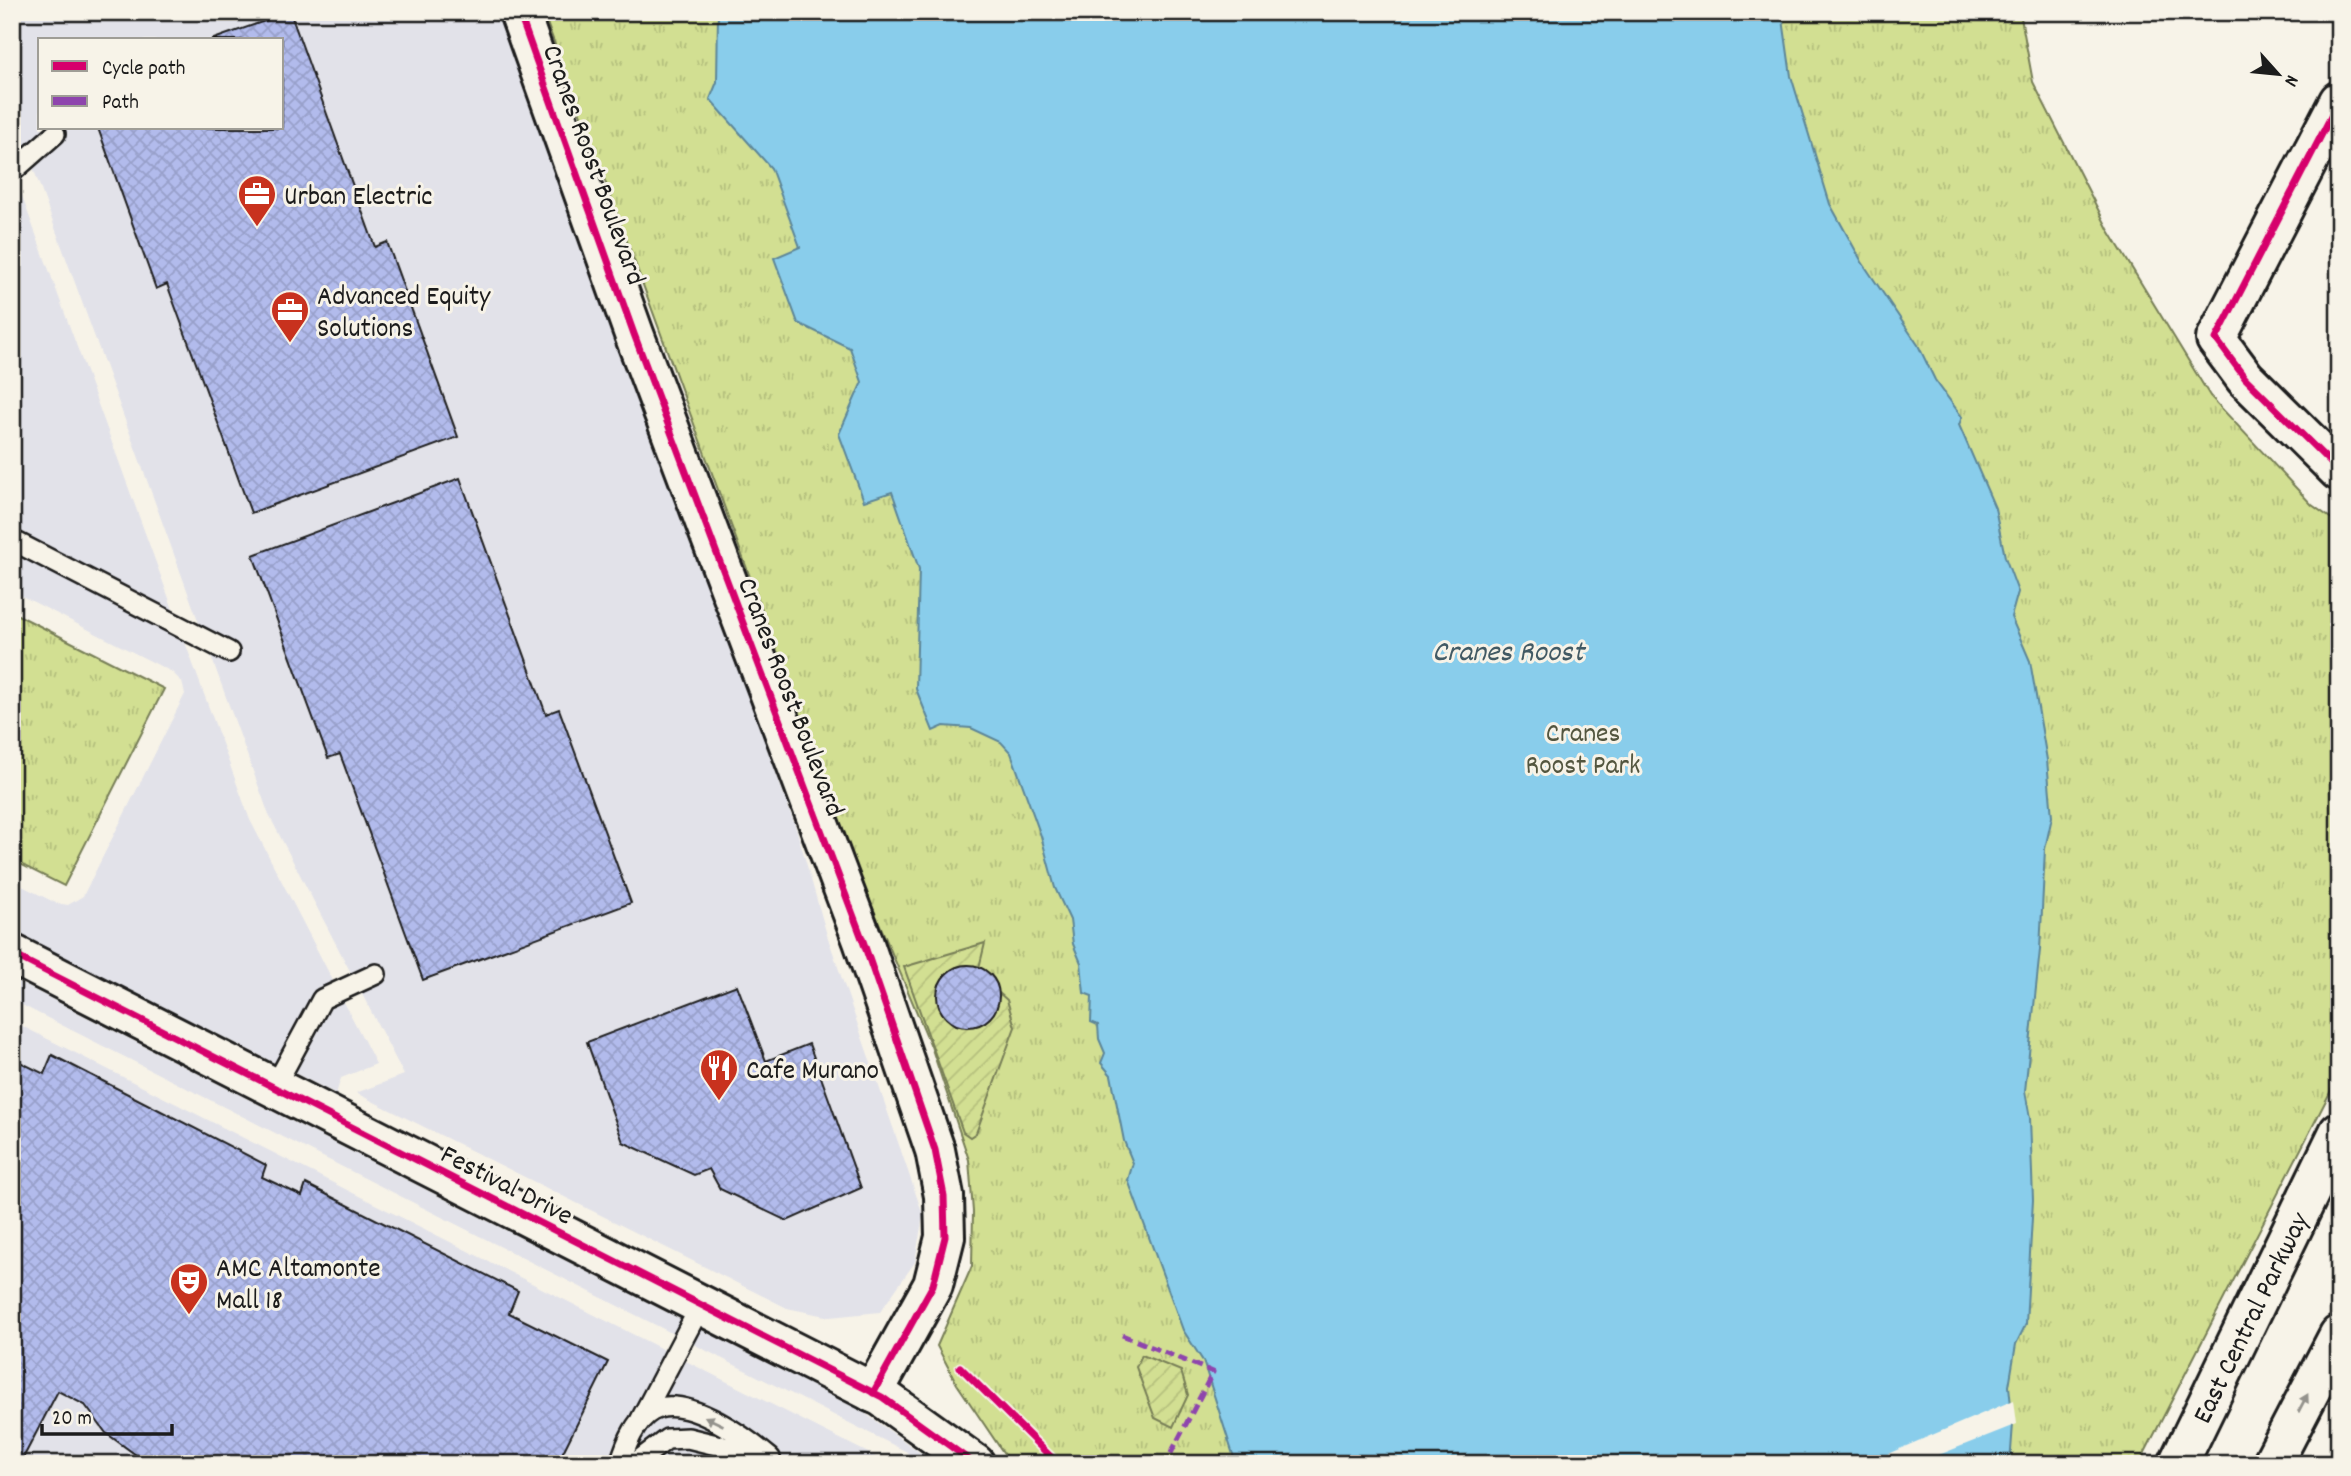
<svg xmlns="http://www.w3.org/2000/svg" width="2351" height="1476" font-family="Dekko,sans-serif">
	<style>
		.built { fill: #e2e2e9; fill-rule: evenodd }
		.grass { fill: url(#grass-tufts); stroke: #777e57; stroke-width: 2 }
		.garden { fill: url(#garden-furrows); stroke: #777e57; stroke-width: 2 }
		.water { fill: #89cdeb; stroke: #5d8698; stroke-width: 2 }
		.pier { fill: #f7f3e8 }
		.building { fill: url(#building-cross-hatch); stroke: #1c1c1c; stroke-width: 2 }
		.lines { fill: none; stroke-linecap: round; stroke-linejoin: round }
		.service-casing { stroke: #1c1c1c; stroke-width: 24 }
		.minor-casing { stroke: #1c1c1c; stroke-width: 44 }
		.tertiary-casing { stroke: #1c1c1c; stroke-width: 44 }
		.secondary-casing { stroke: #1c1c1c; stroke-width: 44 }
		.service { stroke: #f7f3e8; stroke-width: 19 }
		.minor { stroke: #f7f3e8; stroke-width: 38 }
		.tertiary { stroke: #f7f3e8; stroke-width: 38 }
		.secondary { stroke: #f7f3e8; stroke-width: 38 }
		.quiet { stroke: #8e44ad; stroke-width: 5; stroke-dasharray: 10 5; stroke-linecap: butt }
		.cycleway-casing { stroke: #f7f3e8; stroke-width: 11 }
		.cycleway { stroke: #d6006c; stroke-width: 7 }
		.oneway { fill: #94928c }
		.labels { text-anchor: middle; stroke-width: 6; stroke-linejoin: round; paint-order: stroke }
		.street-label { font-size: 28px; fill: #1c1c1c; stroke: #f7f3e8 }
		.poi-label { font-size: 28px; fill: #1c1c1c; stroke: #f7f3e8; text-anchor: start }
		.park-label { font-size: 28px; fill: #53563f; stroke: #f7f3e8 }
		.water-label { font-size: 30px; font-style: italic; fill: #425a64; stroke: #f7f3e8 }
	</style>
	<defs>
		<pattern id="grass-tufts" width="24" height="20" patternUnits="userSpaceOnUse" patternTransform="scale(1.75)"><rect width="24" height="20" fill="#d2df92"/><path d="M3 7l-1-3M5 7V3M7 7l1-3M15 17l-1-3M17 17v-4M19 17l1-3" fill="none" stroke="#b4bf7d"/></pattern>
		<pattern id="garden-furrows" width="10" height="10" patternUnits="userSpaceOnUse" patternTransform="scale(1.75)"><rect width="10" height="10" fill="#d2df92"/><path d="M-1 1l2-2M0 10L10 0M9 11l2-2" fill="none" stroke="#b4bf7d"/></pattern>
		<pattern id="building-cross-hatch" width="8" height="8" patternUnits="userSpaceOnUse" patternTransform="scale(1.75)"><rect width="8" height="8" fill="#b2bbec"/><path d="M0 0l8 8M0 8l8-8" fill="none" stroke="#98a0ca"/></pattern>
	</defs>
	<rect width="100%" height="100%" fill="#f7f3e8"/>
	<filter id="ink" filterUnits="userSpaceOnUse"><feTurbulence type="fractalNoise" baseFrequency=".0143" numOctaves="2"/><feDisplacementMap in="SourceGraphic" scale="14" xChannelSelector="R" yChannelSelector="G"/><feConvolveMatrix kernelMatrix="1 2 1 2 8 2 1 2 1" color-interpolation-filters="sRGB"/></filter>
	<g filter="url(#ink)">
		<!-- built -->
		<g class="built">
			<path d="M20 12H500L797 831 827 935 923 1215 915 1262 880 1312 830 1317 787 1308 356 1093 404 1075 269 815 12 110V15ZM40 40H282V128H40Z"/>
			<path d="M12 169 250 820 376 1064 341 1078 336 1094 12 930V881L56 903 68 905 83 896 185 694 182 682 172 672 12 591Z"/>
			<path d="M12 979 863 1412 936 1464H915L907 1452 12 1000Z"/>
			<path d="M12 1021 890 1464H12Z"/>
		</g>
		<!-- grass -->
		<g class="grass">
			<path d="M543 12H2020L2033 82 2108 229 2210 396 2312 505 2339 524V1075L2139 1464H1011L957 1384 937 1346 972 1266 973 1212 969 1160 931 1046 861 880Z"/>
			<path d="M12 612 164 689 64 886 12 860Z"/>
		</g>
		<!-- garden -->
		<g class="garden">
			<path d="M985 943 979 968C941 955 925 999 953 1024 978 1031 998 1018 998 992L1007 1000 1015 1027 976 1133 970 1137 963 1132 904 967Z"/>
			<path d="M1142 1355 1181 1371 1188 1395 1173 1427 1155 1418 1136 1367Z"/>
		</g>
		<!-- water -->
		<path class="water" d="M718 12H1782L1791 76 1830 204 1862 262 1918 345 1935 380 1962 417 1959 425 1995 508 2005 557 2018 592 2011 617 2030 661 2047 760 2052 817 2045 849 2040 950 2025 1091 2030 1118 2033 1200 2026 1324 2016 1344 2009 1386 2013 1424 2010 1464H1236L1203 1361 1183 1330 1128 1180 1133 1163 1124 1141 1111 1075 1101 1063 1105 1053 1099 1039 1098 1025 1091 1022 1092 996 1084 993 1081 963 1073 944 1070 920 1055 888 1041 836 1011 753 1001 742 971 728 944 726 933 731 916 689 919 569 892 492 864 501 839 434 862 382 850 348 798 323 774 258 800 247 771 168 710 99 717 82Z"/>
		<!-- pier -->
		<path class="pier" d="M2014 1400 2017 1424 1916 1464H1864Z"/>
		<!-- building -->
		<g class="building">
			<path d="M290 12 375 247 387 242 458 437 251 513 167 284 156 289 98 128H282V40H211Z"/>
			<path d="M460 478 546 714 559 709 631 903 423 980 340 754 328 758 253 555Z"/>
			<circle cx="968" cy="996" r="31"/>
			<path d="M737 985 766 1061 809 1044 861 1188 787 1221 720 1189 709 1169 694 1175 623 1142 587 1042Z"/>
			<path d="M52 1055 266 1165 262 1177 302 1196 306 1184 518 1291 509 1313 608 1362 557 1464H157L143 1460 106 1433 85 1405 58 1391 20 1464H12V1058L44 1074Z"/>
		</g>
		<g class="lines">
			<defs>
				<g id="service">
					<path d="M12 172 55 134"/>
					<path d="M12 540 229 652"/>
					<path d="M274 1088 322 999 376 974"/>
					<path d="M641 1419 701 1305"/>
					<path d="M620 1464C626 1444 637 1414 659 1408 693 1399 746 1438 770 1458"/>
					<path d="M634 1464 667 1439 688 1438 769 1458"/>
				</g>
				<g id="minor">
					<path d="M519 12 634 334 863 941 935 1150 944 1196 945 1237 933 1285 873 1393"/>
					<path d="M2339 101 2216 339 2245 378 2339 471"/>
				</g>
				<path id="tertiary" d="M12 954 882 1397 975 1464"/>
				<g id="secondary">
					<path d="M2178 1464 2339 1132"/>
					<path d="M2272 1464 2339 1335"/>
				</g>
			</defs>
			<!-- service casing -->
			<use href="#service" class="service-casing"/>
			<!-- minor casing -->
			<use href="#minor" class="minor-casing"/>
			<!-- tertiary casing -->
			<use href="#tertiary" class="tertiary-casing"/>
			<!-- secondary casing -->
			<use href="#secondary" class="secondary-casing"/>
			<!-- service -->
			<use href="#service" class="service"/>
			<!-- minor -->
			<use href="#minor" class="minor"/>
			<!-- tertiary -->
			<use href="#tertiary" class="tertiary"/>
			<!-- secondary -->
			<use href="#secondary" class="secondary"/>
			<!-- quiet -->
			<path class="quiet" d="M1122 1335 1213 1372 1168 1459"/>
			<defs>
				<g id="cycleway">
					<path d="M519 12 634 334 863 941 935 1150 944 1196 945 1237 933 1285 873 1393"/>
					<path d="M2339 101 2216 339 2245 378 2339 471"/>
					<path d="M12 954 882 1397 975 1464"/>
					<path d="M960 1367 1058 1464"/>
				</g>
			</defs>
			<!-- cycleway casing -->
			<use href="#cycleway" class="cycleway-casing"/>
			<!-- cycleway -->
			<use href="#cycleway" class="cycleway"/>
		</g>
		<!-- one-way arrows -->
		<defs><path id="oneway-solid" d="M-6-.8H1V-3.2L6.5 0L1 3.2V.8H-6Z" transform="scale(1.75)"/></defs>
		<g class="oneway">
			<use href="#oneway-solid" transform="translate(2303 1403) rotate(-62)"/>
			<use href="#oneway-solid" transform="translate(714 1421) rotate(-154)"/>
		</g>
	</g>
	<!-- icons -->
	<defs>
		<symbol id="office-pin" viewBox="-11 -11 22 30"><path d="M0 17L-7.5 6A9.5 9.5 0 1 1 7.5 6Z" fill="#c8321e" stroke="#f7f3e8"/><path d="M-6-3h4V-5.5h4V-3h4V5H-6ZM-1-4.5V-3h2v-1.5ZM-6 0V1H6V0Z" fill="#fff"/></symbol>
		<symbol id="restaurant-pin" viewBox="-11 -11 22 30"><path d="M0 17L-7.5 6A9.5 9.5 0 1 1 7.5 6Z" fill="#c8321e" stroke="#f7f3e8"/><path d="M-5-6h1v4h1v-4h1v4h1v-4h1v5L-1.5 .5V6h-2V.5L-5-1ZM5-6V6H3V1.5H1.5Q1.5-4 5-6Z" fill="#fff"/></symbol>
		<symbol id="theatre-pin" viewBox="-11 -11 22 30"><path d="M0 17L-7.5 6A9.5 9.5 0 1 1 7.5 6Z" fill="#c8321e" stroke="#f7f3e8"/><path d="M-5-5.5Q0-4 5-5.5V0Q5 5 0 6Q-5 5-5 0ZM-3.3-2.5H-1v1.5H-3.3ZM1-2.5H3.3v1.5H1ZM-2.8 1Q0 5.5 2.8 1Z" fill="#fff"/></symbol>
	</defs>
	<g fill-rule="evenodd">
		<use href="#office-pin" x="235" y="172" width="44" height="60"/>
		<use href="#office-pin" x="268" y="288" width="44" height="60"/>
		<use href="#restaurant-pin" x="697" y="1046" width="44" height="60"/>
		<use href="#theatre-pin" x="167" y="1260" width="44" height="60"/>
	</g>
	<g class="labels">
		<!-- street labels -->
		<g class="street-label">
			<text transform="translate(596 164) rotate(70)" y="10">Cranes Roost Boulevard</text>
			<text transform="translate(793 696) rotate(69)" y="10">Cranes Roost Boulevard</text>
			<text transform="translate(508 1183) rotate(27)" y="10">Festival Drive</text>
			<text transform="translate(2249 1317) rotate(-64)" y="10">East Central Parkway</text>
		</g>
		<!-- poi labels -->
		<g class="poi-label">
			<text x="284" y="204">Urban Electric</text>
			<text x="317" y="304">Advanced Equity<tspan x="317" dy="32">Solutions</tspan></text>
			<text x="746" y="1078">Cafe Murano</text>
			<text x="216" y="1276">AMC Altamonte<tspan x="216" dy="32">Mall 18</tspan></text>
		</g>
		<!-- park labels -->
		<g class="park-label">
			<text x="1583" y="741">Cranes<tspan x="1583" dy="32">Roost Park</tspan></text>
		</g>
		<!-- water labels -->
		<g class="water-label">
			<text x="1508" y="660">Cranes Roost</text>
		</g>
	</g>
	<!-- margin -->
	<rect width="2351" height="1476" fill="none" stroke="#f7f3e8" stroke-width="42"/>
	<rect x="21" y="21" width="2309" height="1434" fill="none" stroke="#1c1c1c" stroke-width="2.5" filter="url(#ink)"/>
	<!-- legend -->
	<rect x="38" y="38" width="245" height="91" fill="#f7f3e8" stroke="#9f9d96" stroke-width="2"/>
	<rect x="52" y="61" width="35" height="10" fill="#d6006c" stroke="#9f9d96" stroke-width="2"/>
	<text x="102" y="74" font-size="21" fill="#1c1c1c">Cycle path</text>
	<rect x="52" y="96" width="35" height="10" fill="#8e44ad" stroke="#9f9d96" stroke-width="2"/>
	<text x="102" y="108" font-size="21" fill="#1c1c1c">Path</text>
	<!-- north arrow -->
	<g transform="translate(2278 74) rotate(117)" stroke="#f7f3e8" stroke-width="5" paint-order="stroke">
	<path d="M0-5L12 26L0 18L-12 26Z" fill="#1c1c1c"/>
	<text y="-10" font-size="19" font-weight="bold" text-anchor="middle" fill="#1c1c1c">N</text>
	</g>
	<!-- scale -->
	<path d="M42 1424v10h130v-10" fill="none" stroke="#1c1c1c" stroke-width="3.5"/>
	<text x="52" y="1424" font-size="21" fill="#1c1c1c" stroke="#f7f3e8" stroke-width="5" paint-order="stroke">20 m</text>
</svg>
